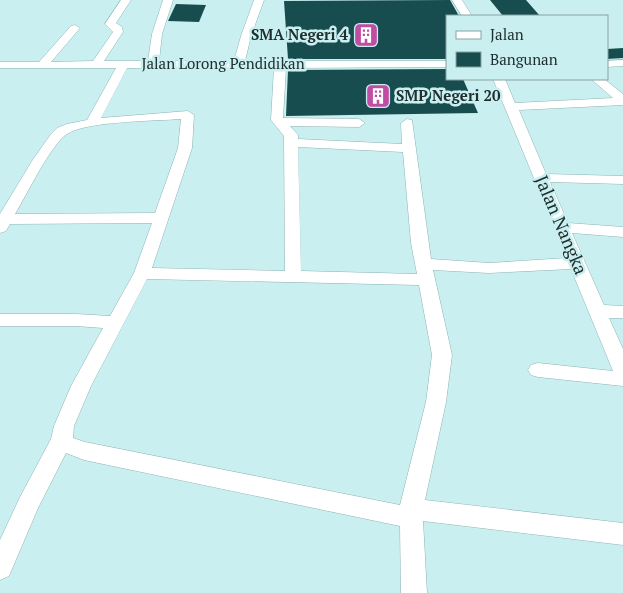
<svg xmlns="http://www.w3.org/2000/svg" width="623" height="593" font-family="'PT Serif',serif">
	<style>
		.building { fill: #184d4f }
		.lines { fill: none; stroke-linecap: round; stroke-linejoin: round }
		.minor-casing { stroke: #8fb3b4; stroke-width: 1 }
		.minor { fill: #fff; fill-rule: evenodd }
		.labels { text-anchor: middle; stroke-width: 5; stroke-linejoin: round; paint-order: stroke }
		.far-poi-label { font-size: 15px; font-weight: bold; fill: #202e2f; stroke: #caeff0; text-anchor: end }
		.far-street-label { font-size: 15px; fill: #202e2f; stroke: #caeff0 }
		.street-label { font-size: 18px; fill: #202e2f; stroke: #caeff0 }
	</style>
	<rect width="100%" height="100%" fill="#caeff0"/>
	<!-- building -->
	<g class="building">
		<path d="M450 0 459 16H447V59H288L284 1Z"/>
		<path d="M490 0H526L540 16H503Z"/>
		<path d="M176 4 206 5 199 22 168 21Z"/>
		<path d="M623 48V58L607 59V49Z"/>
		<path d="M447 69V79H463L478 113 286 116 288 70Z"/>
	</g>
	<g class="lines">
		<defs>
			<g id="minor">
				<path d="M121 0H131L116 23 122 27 123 32 104 61H148L152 34 163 0H173L162 34 159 61H234L241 36 254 0H264L251 36 245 61H447V67L286 68 283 118 359 119 365 123 359 127 290 126 298 135V139L402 144 401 123 407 119 412 120 431 259 489 263 567 258 493 79H505L515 103 613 98 591 79H604L623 94V105L519 110 546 174 623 176V184L550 182 568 223 623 227V237L572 233 604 305 623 306V318H609L623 349V386L538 377 531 375 528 370 531 365 538 363 613 371 571 269 489 273 433 270 452 355 446 402 425 500 623 523V545L423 521 427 593H401L400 526 84 460 66 453 38 508 9 576 0 580V540L20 497 51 439 54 426 71 386 103 328 76 326H0V314H76L110 316 134 273 152 223 10 224 6 231 0 233V214L32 161 51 134 57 128 67 124 87 120 116 68H0V62H39L71 26 75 25 80 28 51 62 93 61 113 32 105 24ZM127 68H274L271 120 284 136 285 271 152 268 192 148 194 115 188 111 101 118ZM181 119 178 148 155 213 15 214C26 196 51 144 67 134 86 121 156 121 181 119ZM298 147 403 152 411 243 417 274 301 271ZM147 279 419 285 432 355 426 402 400 505 85 442 73 438 74 426 91 386Z"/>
				<path d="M452 0H462L472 16H462Z"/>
				<path d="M623 60V66L607 67V61Z"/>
			</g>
		</defs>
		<!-- minor casing -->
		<use href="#minor" class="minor-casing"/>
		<!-- minor -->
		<use href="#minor" class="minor"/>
	</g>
	<!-- icons -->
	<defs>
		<symbol id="building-square" viewBox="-11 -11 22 22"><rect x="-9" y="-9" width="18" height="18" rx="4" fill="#c04ca4" stroke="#caeff0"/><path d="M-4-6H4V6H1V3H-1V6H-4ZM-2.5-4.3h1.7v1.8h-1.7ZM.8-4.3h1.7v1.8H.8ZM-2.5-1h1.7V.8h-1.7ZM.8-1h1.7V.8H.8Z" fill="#fff"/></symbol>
	</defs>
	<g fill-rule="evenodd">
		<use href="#building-square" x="352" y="21" width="28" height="28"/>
		<use href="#building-square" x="364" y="82" width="28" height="28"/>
	</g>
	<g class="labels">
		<!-- far-poi labels -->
		<g class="far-poi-label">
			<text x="348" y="40">SMA Negeri 4</text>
			<text x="396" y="101" text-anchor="start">SMP Negeri 20</text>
		</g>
		<!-- far-street labels -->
		<g class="far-street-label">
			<text x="223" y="69">Jalan Lorong Pendidikan</text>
		</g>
		<!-- street labels -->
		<g class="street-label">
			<text transform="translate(561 225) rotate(67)" y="6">Jalan Nangka</text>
		</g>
	</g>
	<!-- legend -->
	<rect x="446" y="15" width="162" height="65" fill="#caeff0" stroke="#86a2a3"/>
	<rect x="456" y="31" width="25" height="8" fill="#ffffff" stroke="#86a2a3"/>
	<text x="490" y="40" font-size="15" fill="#202e2f">Jalan</text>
	<rect x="456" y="52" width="25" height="15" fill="#184d4f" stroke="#86a2a3"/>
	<text x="490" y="65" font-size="15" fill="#202e2f">Bangunan</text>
</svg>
